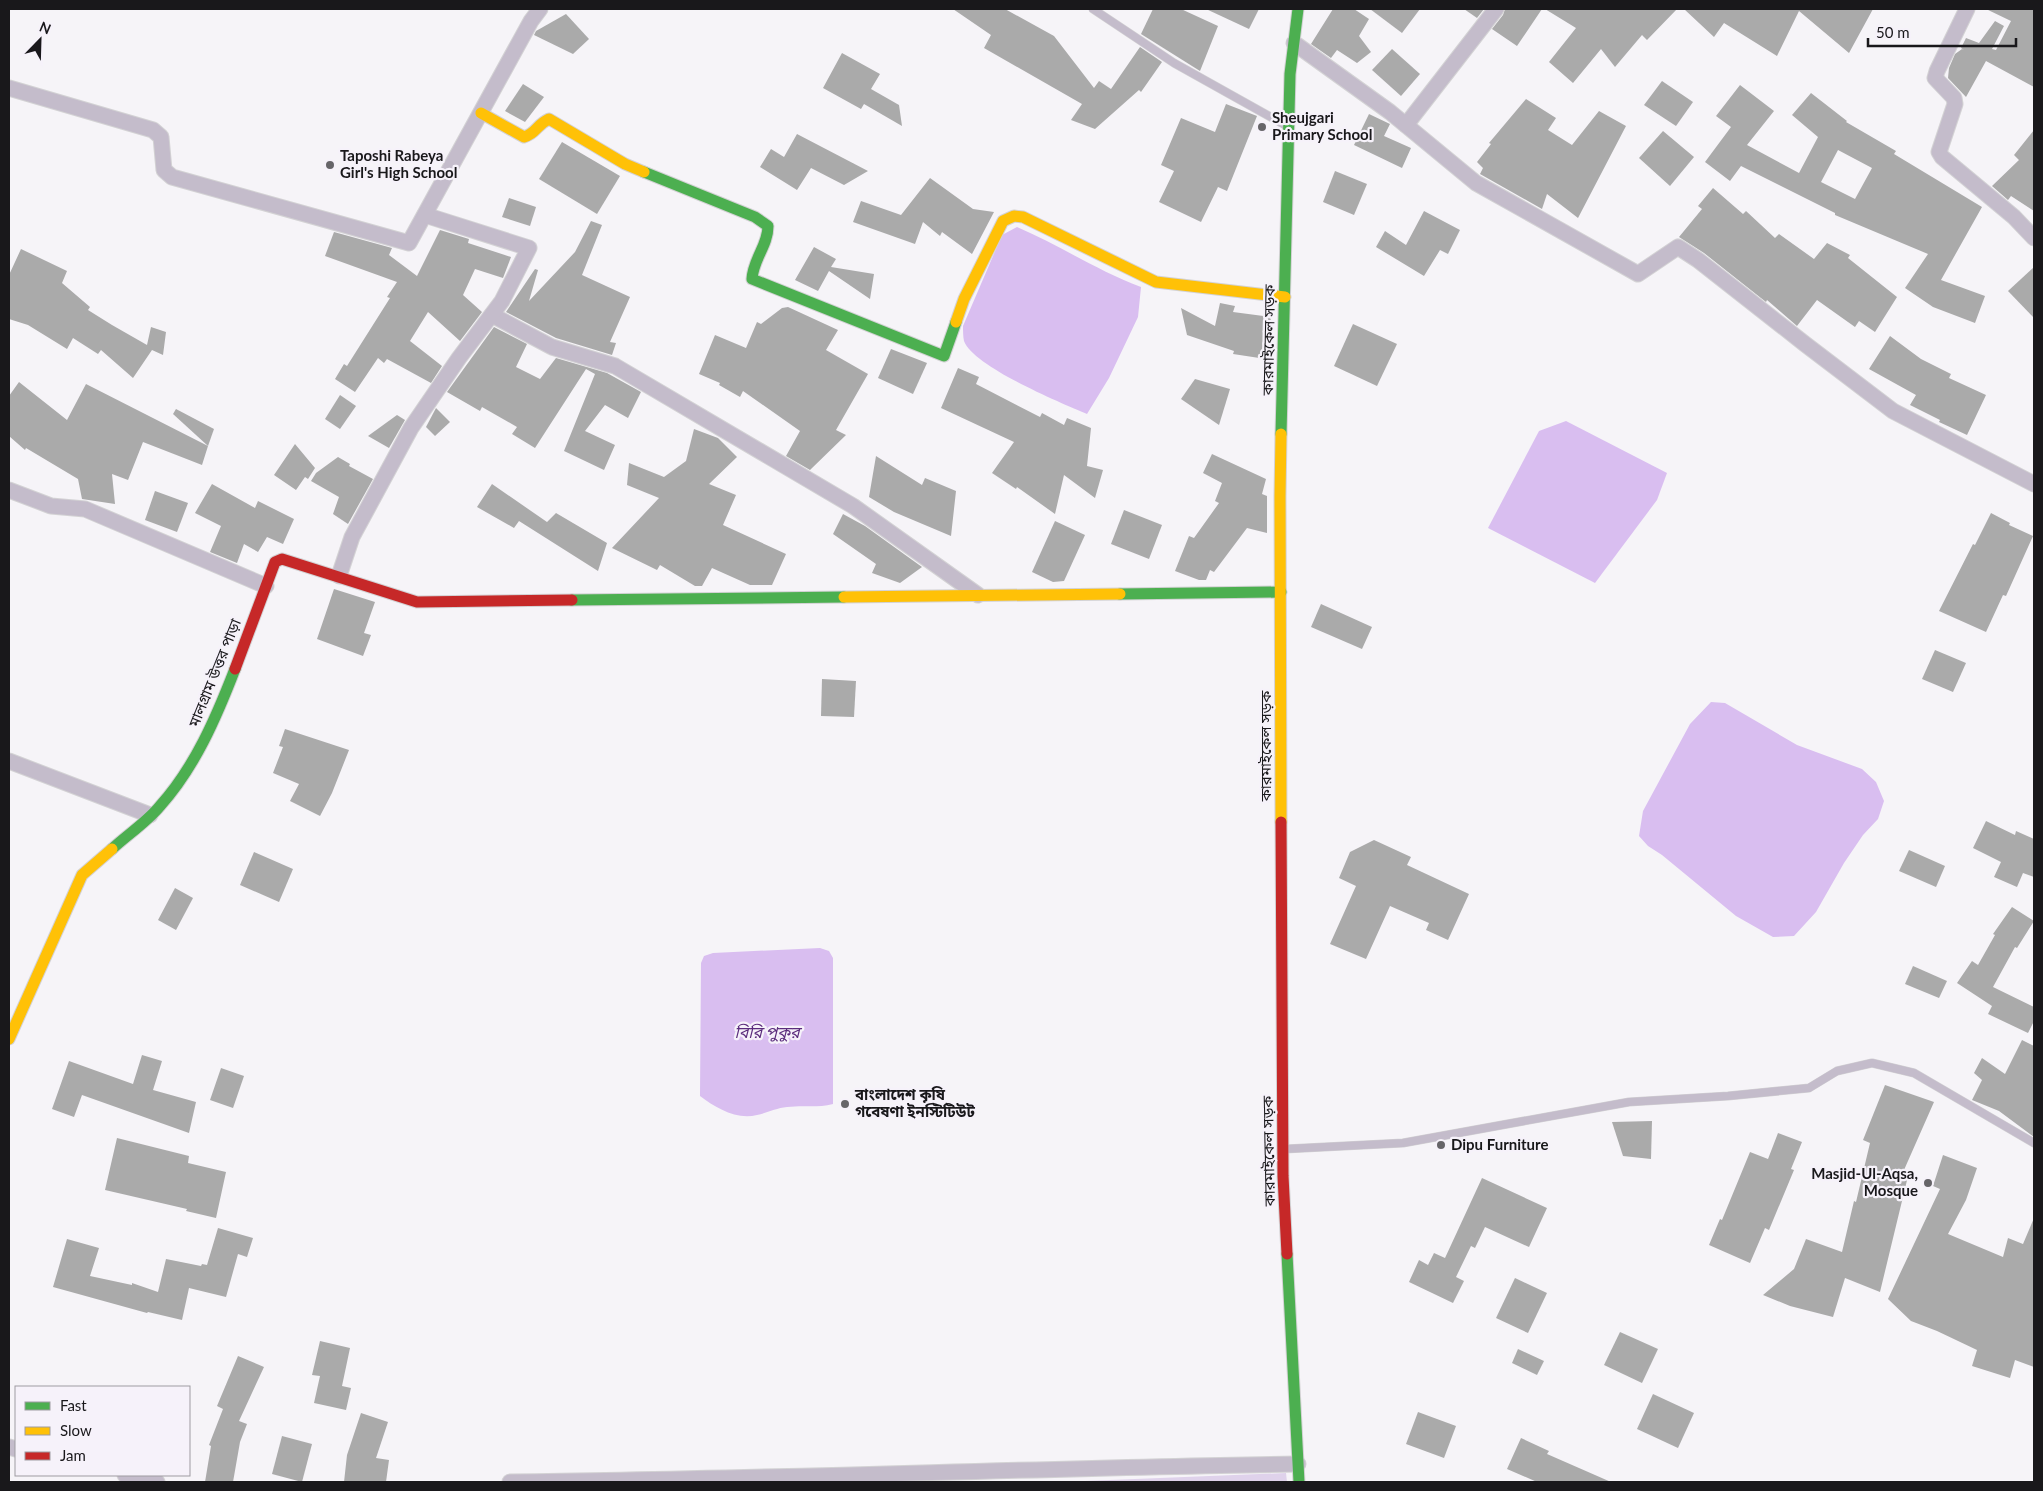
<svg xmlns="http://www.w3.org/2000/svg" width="2043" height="1491" font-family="Lato,'Noto Sans Bengali',sans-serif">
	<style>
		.green { fill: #dfd2eb }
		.water { fill: #d9bef0 }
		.building { fill: #aaa; fill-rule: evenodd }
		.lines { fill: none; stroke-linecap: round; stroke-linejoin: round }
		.lane-casing { stroke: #d3d2d4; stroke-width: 9 }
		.street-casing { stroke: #d3d2d4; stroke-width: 17 }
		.fast-casing { stroke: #d3d2d4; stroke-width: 13 }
		.slow-casing { stroke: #d3d2d4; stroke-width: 13 }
		.jam-casing { stroke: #d3d2d4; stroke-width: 13 }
		.lane { stroke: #c4bccb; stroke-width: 8 }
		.street { stroke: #c4bccb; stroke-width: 15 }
		.fast { stroke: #4caf50; stroke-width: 11 }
		.slow { stroke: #ffc107; stroke-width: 11 }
		.jam { stroke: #c62828; stroke-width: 11 }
		.poi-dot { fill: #666568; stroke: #f6f2fa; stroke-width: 2 }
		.labels { text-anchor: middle; stroke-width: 4.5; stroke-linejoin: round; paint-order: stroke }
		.poi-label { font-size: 15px; font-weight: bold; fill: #19181b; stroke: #f6f2fa; text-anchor: start }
		.street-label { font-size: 15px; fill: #19181b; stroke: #f6f2fa }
		.water-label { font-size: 16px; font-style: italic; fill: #5a2b7c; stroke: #f6f2fa }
	</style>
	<rect width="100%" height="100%" fill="#f6f4f8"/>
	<!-- green -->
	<path class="green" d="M1286 1473 1287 1482H1060Z"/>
	<!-- water -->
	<g class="water">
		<path d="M1017 227C1059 245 1098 271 1141 287L1138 317 1109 378 1087 414C1061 403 974 367 964 341 963 337 963 330 963 326L1002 235Z"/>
		<path d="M1566 421 1667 473 1657 500 1595 583 1488 528 1539 431Z"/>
		<path d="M1711 702 1725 703 1797 745 1862 769 1876 782 1884 801 1878 819 1863 835 1844 863 1816 912 1794 936 1773 937 1736 916 1662 855 1648 846 1639 836 1643 811 1690 724Z"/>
		<path d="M820 948 829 951 833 958V1104C818 1108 803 1105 787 1107 776 1108 767 1113 757 1115 736 1120 716 1108 700 1096L701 963 704 956 713 953Z"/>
	</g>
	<!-- building -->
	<g class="building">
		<path d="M953 9H1005L1054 36 1094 88 1099 81 1111 89 1140 47 1162 62 1141 92 1139 90 1095 129 1071 120 1082 104 984 48 991 35Z"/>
		<path d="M1153 9H1181L1218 26 1200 71 1141 34Z"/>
		<path d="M1206 9H1259L1249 29Z"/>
		<path d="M1333 9H1354L1369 19 1359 36 1371 52 1357 63 1337 50 1331 58 1311 44Z"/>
		<path d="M1370 9H1420L1402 33Z"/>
		<path d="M1464 9H1484L1477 18Z"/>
		<path d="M1505 9H1542L1517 46 1492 29 1503 15Z"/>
		<path d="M1545 9H1677L1647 40 1642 35 1615 67 1601 49 1573 83 1549 62 1576 28Z"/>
		<path d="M1684 9H1873L1849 53 1799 11 1777 56 1724 23 1714 37Z"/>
		<path d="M1986 9H2034V87L1986 61 1966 97 1948 78 1949 68 1955 54 1962 49 1964 50 1961 48 1966 38 1979 43 1995 21 2004 26 1992 49 1996 50 2011 21Z"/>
		<path d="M566 14 589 39 573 54 534 35 536 31Z"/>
		<path d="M1392 49 1420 74 1401 96 1372 70Z"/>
		<path d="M842 53 880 74 871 89 899 105 902 126 864 104 861 109 823 88Z"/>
		<path d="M1662 81 1693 102 1676 126 1644 105Z"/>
		<path d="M523 84 544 97 525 122 505 111Z"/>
		<path d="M1740 85 1774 111 1747 145 1799 173 1818 137 1792 115 1811 93 1847 121 1846 122 1896 151 1894 154 1982 207 1941 280 1985 296 1975 323 1933 307 1905 288 1928 254 1835 215V213L1741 166 1730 181 1705 162 1731 127 1716 116ZM1838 150 1872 168 1855 199 1821 182Z"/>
		<path d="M1526 99 1556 118 1548 130 1572 145 1599 111 1626 126 1578 218 1547 194 1542 209 1480 174 1483 168 1477 162 1491 144 1489 143Z"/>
		<path d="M1226 104 1257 116 1227 191 1218 187 1201 222 1159 202 1174 171 1161 165 1181 118 1215 132Z"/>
		<path d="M1369 114 1390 124 1384 136 1411 148 1402 168 1354 145Z"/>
		<path d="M2034 130V211L2011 196 2008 200 1992 186 2019 160 2014 155Z"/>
		<path d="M1663 131 1694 157 1670 186 1639 158Z"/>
		<path d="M797 134 868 171 844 185 811 168 797 190 760 167 771 149 784 157Z"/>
		<path d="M562 142 620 176 597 214 539 179Z"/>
		<path d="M1335 171 1367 184 1354 215 1323 202Z"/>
		<path d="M930 178 973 209 994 212 972 254 942 232 940 236 923 222 915 244 853 222 861 201 901 215Z"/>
		<path d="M1713 188 1743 214 1746 211 1775 238 1779 234 1814 259 1827 243 1850 255 1848 258 1897 297 1875 332 1859 321 1855 327 1817 300 1797 326 1767 300 1766 302 1704 253 1679 237 1702 209 1698 206Z"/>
		<path d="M509 198 536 207 530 226 502 217Z"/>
		<path d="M1424 211 1460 230 1448 254 1440 250 1424 276 1376 247 1385 231 1406 245Z"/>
		<path d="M591 221 602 225 582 275 630 297 610 342 616 343 612 355 556 338 506 312 535 269 538 270 529 301 575 252Z"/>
		<path d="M440 230 469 239 468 243 511 257 503 278 475 269 463 295 482 312 460 341 428 312 410 341 442 366 431 383 387 359 384 363 378 358 355 392 335 379 344 364 347 366 390 298 387 297 397 282 325 256 334 232 392 248 389 255 417 276Z"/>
		<path d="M814 247 836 259 831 267 874 274 870 299 829 271 818 291 795 280Z"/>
		<path d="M21 249 67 271 62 283 90 307 88 310 112 325 147 345 151 327 166 332 163 355 152 350 133 378 101 350 98 354 73 338 67 349 28 325 9 319V275Z"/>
		<path d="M2034 267V318L2008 291Z"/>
		<path d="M1220 303 1235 306 1233 312 1271 317 1266 359 1233 354 1234 351 1187 335 1181 308 1215 326Z"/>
		<path d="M788 307 838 330 826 350 868 374 836 430 846 435 810 470 786 456 800 431 743 391 740 397 719 385 720 383 699 374 715 335 746 348 757 322 761 324 782 308Z"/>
		<path d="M1353 324 1397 344 1377 386 1334 366Z"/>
		<path d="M494 327 527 344 516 367 540 379 556 358 607 373 641 392 628 418 605 405 585 431 615 445 604 470 564 451 595 374 586 369 535 448 512 434 517 427 482 407 480 411 447 392Z"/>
		<path d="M1890 336 1921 359 1951 374 1949 378 1986 395 1967 435 1939 422 1940 420 1910 405 1916 395 1869 369Z"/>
		<path d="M891 349 927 363 913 394 878 378Z"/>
		<path d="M958 368 979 377 976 384 1040 417 1042 413 1064 425 1067 418 1091 428 1087 466 1103 470 1095 498 1064 475 1055 514 1017 487 1016 489 992 473 1014 442 941 408Z"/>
		<path d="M1195 379 1230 389 1219 425 1181 399Z"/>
		<path d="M19 382 67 420 86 384 208 446 202 465 143 442 128 480 112 474 115 504 82 499 78 479 26 448 25 450 9 436V396Z"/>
		<path d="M340 395 356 406 340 429 325 419Z"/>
		<path d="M436 408 450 422 435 436 426 427Z"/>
		<path d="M176 409 214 429 208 446 173 414Z"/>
		<path d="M397 415 405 420 389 448 368 436Z"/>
		<path d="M694 429 718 438 737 457 709 484 736 495 723 525 786 554 772 585H750L712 568 702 586H695L660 565 657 570 612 548 659 498 627 485 629 463 664 477 686 461Z"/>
		<path d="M295 444 315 468 308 479 305 477 296 490 274 475Z"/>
		<path d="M1212 454 1266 479 1262 494 1267 496V533L1247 528 1214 572 1210 570 1206 580H1199L1175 571 1189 536 1194 538 1219 503 1215 501 1222 483 1203 473Z"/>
		<path d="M876 456 922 485 925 478 956 491 951 536 894 512 869 497Z"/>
		<path d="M338 457 350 464 349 466 373 479 348 524 333 514 339 497 311 481 316 473Z"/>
		<path d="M212 484 255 508 258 501 294 519 283 544 267 537 258 552 244 544 237 563 210 552 221 526 195 513Z"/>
		<path d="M492 484 547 522 556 513 607 543 598 571 519 521 514 528 477 507Z"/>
		<path d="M155 491 188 503 177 532 145 520Z"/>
		<path d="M1124 510 1162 525 1149 559 1111 544Z"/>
		<path d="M1991 513 2010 523 2009 525 2033 536 2006 596 2003 595 1986 632 1939 611 1973 544 1975 545Z"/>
		<path d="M843 514 865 526 922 567 900 583 872 573 876 564 833 534Z"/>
		<path d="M1055 521 1085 535 1064 581 1053 582 1032 572Z"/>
		<path d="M334 589 375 602 364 633 371 635 363 656 317 639Z"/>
		<path d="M1321 604 1372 627 1362 649 1311 627Z"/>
		<path d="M1935 650 1966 663 1953 692 1922 679Z"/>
		<path d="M822 679 856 681 854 717 821 716Z"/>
		<path d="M285 729 349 750 332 793 320 816 290 801 299 784 273 773 283 747 279 746Z"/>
		<path d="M1986 821 2015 835 2016 831 2034 839V877L2023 873 2017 887 1994 877 2001 862 1973 848Z"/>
		<path d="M1374 840 1411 857 1407 865 1469 894 1448 940 1426 930 1429 923 1390 906 1366 959 1330 944 1356 886 1339 878 1350 852Z"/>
		<path d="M1909 850 1945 866 1936 887 1899 871Z"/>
		<path d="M254 852 293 869 279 902 240 885Z"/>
		<path d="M175 888 193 898 176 930 158 920Z"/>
		<path d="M2012 907 2034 921 2017 948 2015 947 1993 987 2034 1007V1021L2028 1033 1988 1014 1992 1006 1957 983 1972 961 1978 965 1995 935 1993 934Z"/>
		<path d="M1913 966 1947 981 1939 998 1905 984Z"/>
		<path d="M2022 1040 2034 1046V1137L1999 1111 1972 1100 1982 1080 1974 1073 1982 1058 2005 1074Z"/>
		<path d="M142 1055 162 1061 153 1090 196 1102 189 1133 82 1095 74 1117 52 1109 69 1061 133 1084Z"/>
		<path d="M221 1068 244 1076 233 1108 210 1100Z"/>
		<path d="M1885 1085 1934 1102 1904 1170 1909 1172 1880 1292 1845 1278 1833 1317 1790 1306 1763 1295 1794 1269 1806 1239 1842 1252 1854 1201 1856 1202 1870 1143 1863 1140Z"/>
		<path d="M1652 1121 1651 1159 1623 1156 1612 1122Z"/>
		<path d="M1778 1133 1802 1142 1791 1169 1794 1170 1769 1230 1765 1228 1750 1263 1709 1245 1720 1219 1722 1220 1750 1152 1768 1159Z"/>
		<path d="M117 1138 189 1156 188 1163 226 1172 216 1218 186 1211 187 1209 105 1190Z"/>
		<path d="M1943 1155 1977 1168 1966 1200 1948 1234 2003 1257 2008 1238 2023 1244 2034 1218V1367L2015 1360 2010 1378 1972 1366 1977 1350 1937 1331 1911 1321 1888 1299 1940 1189 1933 1186Z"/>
		<path d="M1482 1178 1547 1208 1529 1247 1485 1227 1475 1248 1471 1246 1456 1277 1464 1281 1453 1303 1409 1282 1419 1260 1428 1265 1434 1253 1445 1258Z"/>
		<path d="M218 1228 253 1238 247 1257 238 1254 226 1297 189 1288 182 1320 148 1312 147 1313 53 1287 67 1239 99 1248 90 1276 132 1285V1283L158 1292 166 1259 201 1266 202 1264 207 1265Z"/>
		<path d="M1515 1278 1547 1293 1528 1333 1496 1318Z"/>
		<path d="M1620 1332 1658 1349 1642 1383 1604 1365Z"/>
		<path d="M320 1341 350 1348 342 1386 351 1388 346 1410 314 1403 320 1376 312 1375Z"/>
		<path d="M1518 1349 1544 1361 1537 1375 1512 1363Z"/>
		<path d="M238 1356 264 1367 239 1421 247 1424 240 1442 233 1482H205L211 1446 209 1445 223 1409 217 1406Z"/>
		<path d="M1653 1394 1694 1413 1678 1448 1637 1429Z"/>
		<path d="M1418 1412 1456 1426 1444 1458 1406 1444Z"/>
		<path d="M361 1413 388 1422 376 1458 389 1460 386 1482H344L347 1455Z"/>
		<path d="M282 1436 312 1444 302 1482 272 1474Z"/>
		<path d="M1521 1438 1549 1451 1547 1454 1611 1482H1537L1507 1469Z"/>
	</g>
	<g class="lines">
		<defs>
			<g id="lane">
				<path d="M1093 9 1174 63 1285 125"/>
				<path d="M1285 1149 1403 1143 1629 1102 1728 1096 1809 1088 1837 1071 1872 1063 1914 1073 2034 1143"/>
			</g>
			<g id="street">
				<path d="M1967 9 1937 71 1935 78 1954 98 1955 104 1939 152 1942 157 2014 217 2034 238"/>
				<path d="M1294 43 1390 112 1476 183 1638 274 1678 247 1698 260 1805 344 1893 411 2034 484"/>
				<path d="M9 88 153 130 161 137 164 170 172 177 409 243 531 21 540 9"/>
				<path d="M1406 125 1496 9"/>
				<path d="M492 315 552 347 615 366 853 506 978 595"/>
				<path d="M9 490 51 506 85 509 266 586"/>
				<path d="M339 576 352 537 411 428 459 358 502 301 529 248 425 215"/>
				<path d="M9 761 150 815"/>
				<path d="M9 1447 16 1449"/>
				<path d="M125 1475 157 1482"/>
				<path d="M510 1482C773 1479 1036 1468 1298 1464"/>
			</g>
			<g id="fast">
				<path d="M644 172 755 217 768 226C768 246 753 259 752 279L944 356 956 322"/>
				<path d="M1281 434 1290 74 1298 9"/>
				<path d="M1120 594 1281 592"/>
				<path d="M572 600 844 597"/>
				<path d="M112 849C127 835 147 822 160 806 195 767 216 718 235 669"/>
				<path d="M1287 1254 1299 1482"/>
			</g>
			<g id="slow">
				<path d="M481 113 524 137C537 133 536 125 549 119L625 164 644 172"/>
				<path d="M956 322 964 299 1003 221 1014 216 1023 217 1156 282 1285 297"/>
				<path d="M844 597 1120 594"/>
				<path d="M1281 822 1280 496 1281 434"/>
				<path d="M9 1039 82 875 112 849"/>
			</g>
			<g id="jam">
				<path d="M235 669 275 562 282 559 417 602 572 600"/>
				<path d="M1281 822 1283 1176 1287 1254"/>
			</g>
		</defs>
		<!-- lane casing -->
		<use href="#lane" class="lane-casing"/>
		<!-- street casing -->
		<use href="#street" class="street-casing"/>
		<!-- fast casing -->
		<use href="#fast" class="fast-casing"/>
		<!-- slow casing -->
		<use href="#slow" class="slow-casing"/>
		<!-- jam casing -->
		<use href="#jam" class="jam-casing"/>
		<!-- lane -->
		<use href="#lane" class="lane"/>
		<!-- street -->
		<use href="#street" class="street"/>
		<!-- fast -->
		<use href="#fast" class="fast"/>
		<!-- slow -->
		<use href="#slow" class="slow"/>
		<!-- jam -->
		<use href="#jam" class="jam"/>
	</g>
	<!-- markers -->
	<g class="poi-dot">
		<circle cx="1262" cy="127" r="5"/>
		<circle cx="330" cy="165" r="5"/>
		<circle cx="845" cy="1104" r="5"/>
		<circle cx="1441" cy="1145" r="5"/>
		<circle cx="1928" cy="1183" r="5"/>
	</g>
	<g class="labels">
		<!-- poi labels -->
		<g class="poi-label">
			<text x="1272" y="123">Sheujgari<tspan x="1272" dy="17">Primary School</tspan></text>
			<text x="340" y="161">Taposhi Rabeya<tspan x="340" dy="17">Girl's High School</tspan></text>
			<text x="855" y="1100">বাংলাদেশ কৃষি<tspan x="855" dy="17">গবেষণা ইনস্টিটিউট</tspan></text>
			<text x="1451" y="1150">Dipu Furniture</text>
			<text x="1918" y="1179" text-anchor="end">Masjid-Ul-Aqsa,<tspan x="1918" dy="17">Mosque</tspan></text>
		</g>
		<!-- street labels -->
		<g class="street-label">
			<text transform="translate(1269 340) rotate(-89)" y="5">কারমাইকেল সড়ক</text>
			<text transform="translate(215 673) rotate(-68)" y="5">মালগ্রাম উত্তর পাড়া</text>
			<text transform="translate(1266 746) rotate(-90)" y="5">কারমাইকেল সড়ক</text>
			<text transform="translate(1269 1151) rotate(-91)" y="5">কারমাইকেল সড়ক</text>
		</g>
		<!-- water labels -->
		<g class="water-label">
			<text x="767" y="1038">বিরি পুকুর</text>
		</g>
	</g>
	<!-- border -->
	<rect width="2043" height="1491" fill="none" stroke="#19181b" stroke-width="20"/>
	<!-- legend -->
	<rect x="15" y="1386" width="175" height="90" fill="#f6f2fa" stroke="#9e9ba1"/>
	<rect x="25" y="1402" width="25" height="8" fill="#4caf50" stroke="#9e9ba1"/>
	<text x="60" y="1411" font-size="15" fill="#19181b">Fast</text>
	<rect x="25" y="1427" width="25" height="8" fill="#ffc107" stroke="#9e9ba1"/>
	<text x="60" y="1436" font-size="15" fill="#19181b">Slow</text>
	<rect x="25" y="1452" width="25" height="8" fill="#c62828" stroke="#9e9ba1"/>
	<text x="60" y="1461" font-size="15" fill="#19181b">Jam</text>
	<!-- north arrow -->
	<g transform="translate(40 40) rotate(23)" stroke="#f6f2fa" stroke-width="4" paint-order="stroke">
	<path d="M0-4L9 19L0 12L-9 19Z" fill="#19181b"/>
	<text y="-8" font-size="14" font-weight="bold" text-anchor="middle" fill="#19181b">N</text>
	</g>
	<!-- scale -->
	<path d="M1868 38v8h148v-8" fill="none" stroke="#19181b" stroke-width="2.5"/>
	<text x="1876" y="38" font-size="15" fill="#19181b" stroke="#f6f2fa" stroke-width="4" paint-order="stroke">50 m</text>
</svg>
